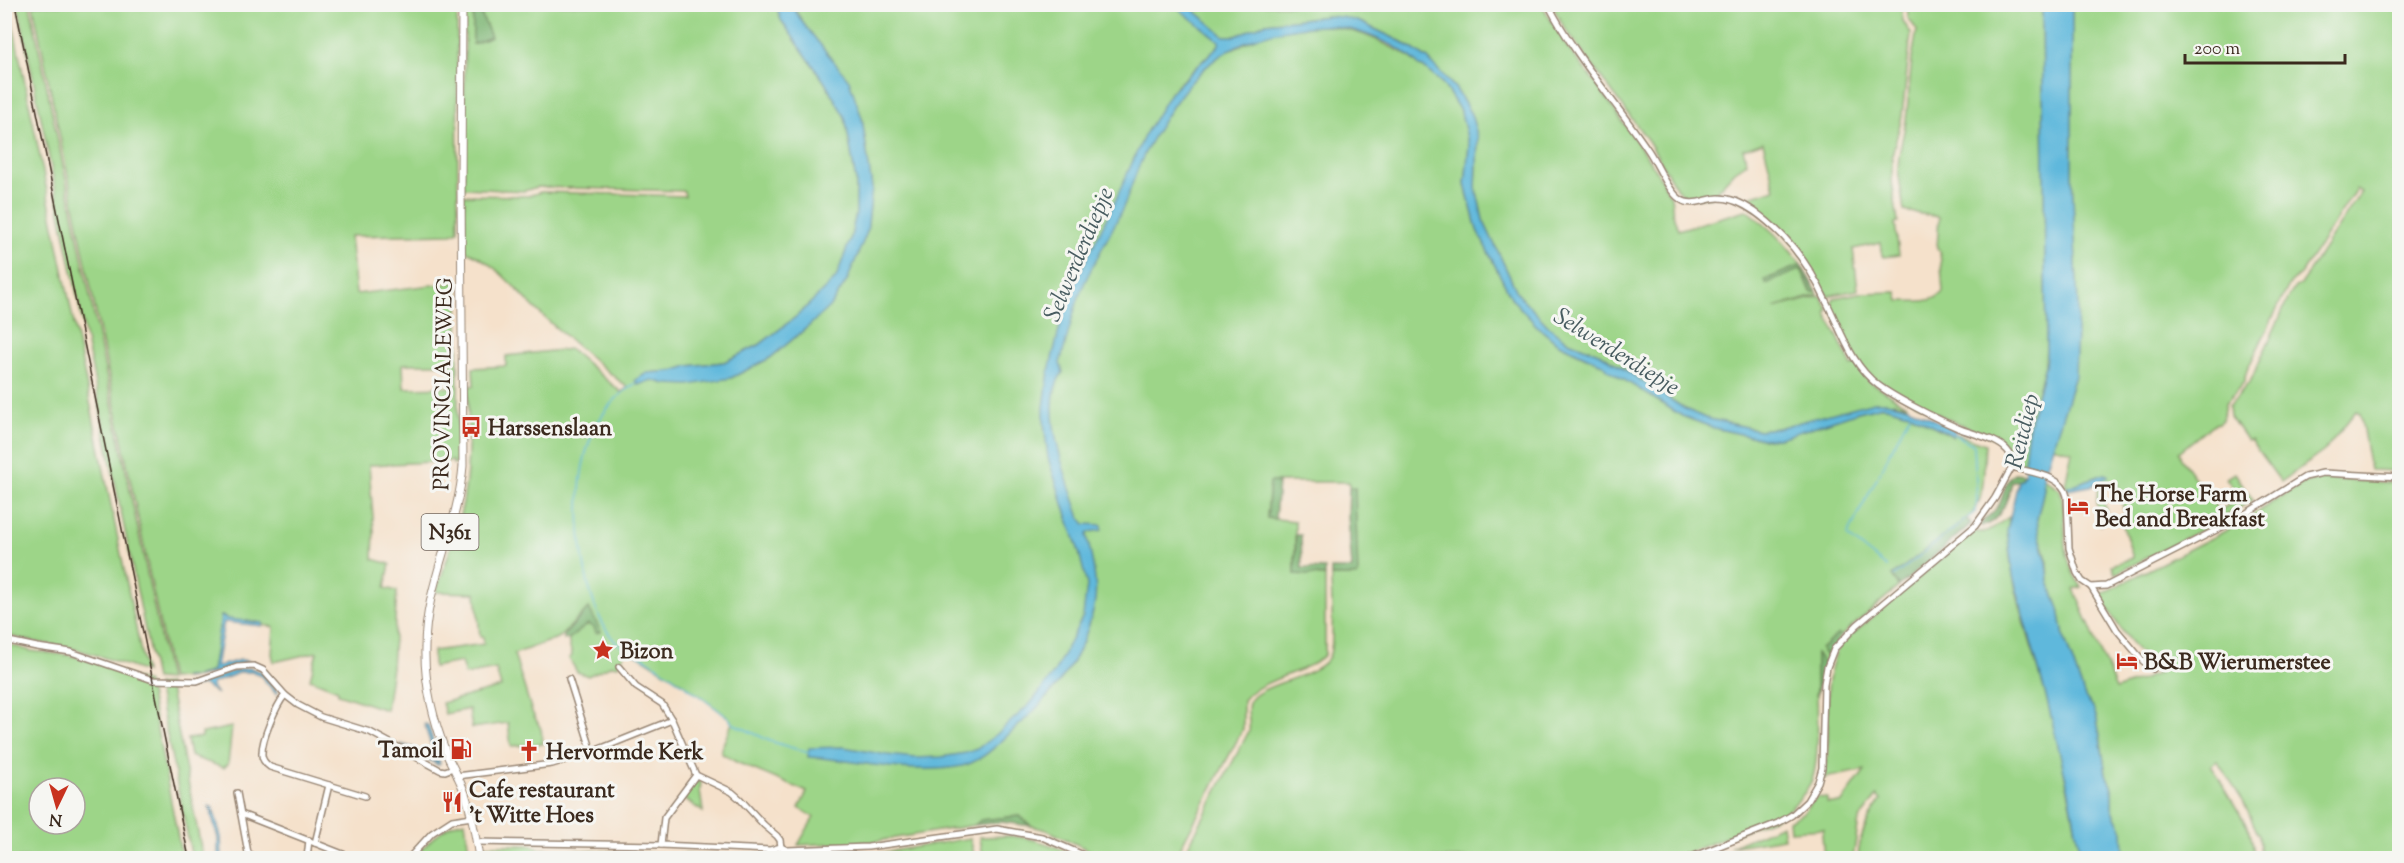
<svg xmlns="http://www.w3.org/2000/svg" width="2404" height="863" font-family="'Sorts Mill Goudy',serif">
	<style>
		.green { fill: #9dd588; stroke: #6c8053; stroke-width: 1.5; fill-rule: evenodd }
		.forest { fill: #7eb674; stroke: #5c7049; stroke-width: 1.5 }
		.water { fill: #5fb8dc; stroke: #4d717d; stroke-width: 1.5 }
		.lines { fill: none; stroke-linecap: round; stroke-linejoin: round }
		.stream { stroke: #5fb8dc; stroke-width: 1.5 }
		.minor-casing { stroke: #988674; stroke-width: 8 }
		.major-casing { stroke: #988674; stroke-width: 9 }
		.minor { stroke: #fff; stroke-width: 5 }
		.major { stroke: #fff; stroke-width: 7 }
		.rail { stroke: #3b2a1e; stroke-width: 1.5 }
		.labels { text-anchor: middle; stroke-width: 6; stroke-linejoin: round; paint-order: stroke }
		.shield { fill: #f6f6f2; stroke: #73675e; stroke-width: 1.5 }
		.shield-label { font-size: 21px; font-weight: bold; fill: #3b2a1e }
		.street-label { font-size: 22px; fill: #3b2a1e; stroke: #f6f6f2 }
		.poi-label { font-size: 22px; font-weight: bold; fill: #3b2a1e; stroke: #f6f6f2; text-anchor: start }
		.water-label { font-size: 24px; font-style: italic; fill: #485c60; stroke: #f6f6f2 }
	</style>
	<rect width="100%" height="100%" fill="#f6f6f2"/>
	<filter id="ink" filterUnits="userSpaceOnUse"><feTurbulence type="fractalNoise" baseFrequency=".0167" numOctaves="2"/><feDisplacementMap in="SourceGraphic" scale="12" xChannelSelector="R" yChannelSelector="G"/><feConvolveMatrix kernelMatrix="1 2 1 2 8 2 1 2 1" color-interpolation-filters="sRGB"/></filter>
	<filter id="wash" filterUnits="userSpaceOnUse"><feTurbulence type="fractalNoise" baseFrequency=".008" numOctaves="4" result="noise"/><feDisplacementMap in="SourceGraphic" scale="24" xChannelSelector="R" yChannelSelector="G"/><feGaussianBlur stdDeviation="1.35" result="paint"/><feColorMatrix in="noise" values="0 0 0 0 0 0 0 0 0 0 0 0 0 0 0 0 0 1.4 0 .05"/><feComposite in="paint" operator="in"/></filter>
	<g filter="url(#wash)">
		<rect width="100%" height="100%" fill="#f5e1cb"/>
		<!-- green -->
		<g class="green">
			<path d="M1174 4 1220 41 1219 45 1170 92 1214 53C1232 53 1251 38 1269 32 1315 19 1352 26 1393 48 1403 53 1413 57 1419 66L1423 67 1443 84 1461 112 1469 146 1465 185 1477 230 1512 299 1538 327 1557 343 1603 365 1610 371 1682 416 1714 428 1763 439 1780 438 1858 412 1883 406 1909 413 1952 436 1954 433 1985 444C1983 466 1987 496 1972 514L1892 576 1899 586 1841 636 1838 634 1821 649 1827 657 1824 663 1816 655C1816 684 1822 759 1811 782 1804 796 1793 807 1780 816L1674 858H1182L1249 731C1251 722 1246 712 1249 703 1257 682 1323 678 1330 654 1335 638 1331 595 1331 576H1352L1355 488H1349V482H1270L1267 518 1295 521V574L1325 576V654C1314 671 1261 678 1243 700V729L1175 858H1105L1047 830 1031 826 1020 816 981 820 975 825 871 842 798 845 814 817 799 808 807 792 736 762 721 753V749L732 723 729 718 678 680 627 648 618 666 612 665 588 676 577 672 569 658 572 656 568 639 589 624 594 627 588 608 560 637 514 654 532 712 541 729 543 744 511 746 508 723 472 728 469 709 445 714 442 703 501 687 496 669 465 675 461 662 433 667V651L484 644 483 637H480L476 593 436 592C446 562 457 533 463 502 470 464 468 424 468 386H474L473 368 506 366V356L570 349 621 392 628 388C599 364 570 341 543 316 521 296 494 260 466 251L464 195 528 196 541 192 685 196 684 191 537 187 524 191 464 188 465 5H473V44L491 37 477 5H776L781 20 824 81 845 117 856 181V213L851 237 836 279 797 316 759 345 724 362 688 366 673 371 647 373 652 380 666 384 731 378 770 358 810 325 867 232 872 188 862 118 792 5Z"/>
			<path d="M9 5 145 672C120 663 95 653 69 648 47 643 26 642 5 634L4 5Z"/>
			<path d="M18 5H30L169 680 155 679Z"/>
			<path d="M33 5H457L458 231 452 234 350 236 356 294 458 282V463L453 464V461L369 465 374 531 373 559 390 564 385 588 397 591 392 667 386 710 338 694V690L310 679 317 652 274 662 272 654 274 627 228 619 222 616 212 671 197 677 171 679ZM403 364H452L453 387 404 388Z"/>
			<path d="M1188 5H1542L1567 47 1595 82 1654 167 1671 197 1673 214 1678 230 1746 210C1767 225 1786 243 1801 265L1765 280 1768 282 1801 269 1811 292H1817L1818 295 1774 308 1821 296 1829 311 1826 313 1852 366 1856 364 1871 383 1908 406 1894 402 1778 428 1759 430 1705 418 1685 409 1601 354 1566 340 1549 327 1518 294 1483 220 1476 188 1478 138 1471 114 1456 89 1428 59 1402 42 1360 22 1328 16 1266 23 1236 36H1224Z"/>
			<path d="M1552 5H1901L1903 21 1911 34 1902 116 1892 156V182L1898 222 1895 223 1899 255 1883 257 1881 243 1853 249 1858 290 1827 296C1807 260 1780 218 1740 200L1775 189 1763 142 1743 149 1747 163 1735 171 1711 197 1688 198 1677 189 1649 142 1564 27Z"/>
			<path d="M1907 5H2042L2046 344 2045 365 2027 430V468L2019 464 2007 445 1994 438 1948 419 1877 383 1862 367 1853 352 1830 306 1834 298 1859 293 1897 292 1899 301C1914 301 1933 304 1943 292L1940 251 1937 248 1939 217 1904 211 1898 169 1899 155 1906 121 1912 58 1917 30 1908 18Z"/>
			<path d="M2072 5H2399V471L2370 470 2360 413 2356 411 2324 451 2281 482 2250 440 2247 441 2230 416 2229 406 2251 380 2290 295 2295 287 2300 285 2361 192 2356 189 2301 274 2289 285 2247 370 2244 382 2225 404 2222 420 2218 423 2212 425 2179 452 2181 459 2219 511 2240 498 2226 478 2235 473 2253 500 2203 529 2115 574 2112 565 2133 558 2122 522 2126 518 2118 485 2101 488 2107 517 2100 525 2097 501 2098 483 2101 482 2105 474 2067 487 2065 485 2072 451 2052 446 2072 386 2076 353 2078 306 2072 177Z"/>
			<path d="M2043 478 2060 489C2070 523 2057 556 2082 587L2074 589 2116 689 2160 673C2134 651 2117 624 2099 595L2227 530 2304 483 2320 479 2399 483V858H2261L2259 836 2243 801 2217 761 2211 765 2250 831 2255 858H2124L2123 831 2112 808V788L2106 774 2097 719 2093 708 2085 697 2064 637 2059 609 2049 582 2048 562 2039 534 2037 519 2044 489Z"/>
			<path d="M2009 517C2003 569 2032 644 2046 696 2061 750 2071 804 2081 858H1858C1859 836 1868 818 1881 800L1877 796 1859 820 1853 858H1824L1822 834 1824 829 1790 831 1789 821 1804 812 1816 797 1827 798V803H1841L1865 770 1824 778C1835 733 1817 687 1840 645L1972 532H1987Z"/>
			<path d="M4 643 31 651 68 655 95 662 148 683 182 858H5ZM39 788H75V824H39Z"/>
			<path d="M169 684 203 858H192L157 685Z"/>
			<path d="M232 727 228 764 224 768 190 756 187 739 202 737V733Z"/>
			<path d="M696 781H701L700 791 703 812 683 798Z"/>
			<path d="M465 821 470 858H415C427 842 444 824 465 821Z"/>
			<path d="M1782 825 1784 838 1730 847Z"/>
			<path d="M1010 836C1036 838 1058 847 1081 858H983L980 837Z"/>
			<path d="M970 838 975 858H875L874 854Z"/>
			<path d="M485 845H531L539 849 756 857 757 858H487Z"/>
		</g>
		<!-- forest -->
		<g class="forest">
			<path d="M473 5H477L491 37 473 44Z"/>
			<path d="M1801 265 1817 292H1812L1801 269 1766 284 1765 280Z"/>
			<path d="M2014 473 2025 474 2018 481H2012C2009 497 2000 523 1982 526L1980 525C1986 517 1996 512 2000 503 2005 492 2004 481 2014 473Z"/>
			<path d="M1270 482H1278L1275 519 1267 518Z"/>
			<path d="M1349 488H1355L1358 576H1331V569H1352L1348 516Z"/>
			<path d="M1966 519 1971 524 1899 586 1892 576Z"/>
			<path d="M1296 535H1301L1302 568 1325 569V576L1295 574Z"/>
			<path d="M589 608 601 632 596 633 594 627 588 624 570 638 564 640V635Z"/>
			<path d="M1838 634 1841 636 1827 657 1821 649Z"/>
			<path d="M1816 654 1824 663 1816 696Z"/>
			<path d="M1020 816 1031 826 1002 822 975 825 981 820Z"/>
		</g>
		<!-- water -->
		<g class="water">
			<path d="M776 5H792L803 23 849 80 862 118 872 188 867 232 847 281 831 305 810 325 770 358 731 378 689 385 666 384 652 380 638 385 635 380 647 373 673 371 688 366 724 362 759 345 797 316 836 278 851 237 856 213V181L845 117 824 81 781 20Z"/>
			<path d="M1174 5H1188L1224 36H1236L1266 23 1328 16 1342 17 1360 22 1402 42 1428 59 1456 89 1471 114 1478 138 1476 188 1483 220 1518 294 1549 327 1566 340 1601 354 1685 409 1705 418 1759 430 1778 428 1874 402C1905 400 1928 417 1955 430L1953 436 1909 413 1883 406 1858 412 1780 438 1763 439 1714 428 1682 416 1610 371 1602 364 1557 343 1538 327 1512 299 1477 230 1465 184 1469 146 1461 112 1443 84 1423 67 1419 66C1405 45 1346 24 1321 26 1247 30 1204 54 1165 118 1158 130 1149 143 1143 157 1136 172 1131 188 1125 203 1113 231 1096 257 1084 284 1073 309 1068 337 1060 363L1063 372C1037 406 1068 482 1080 518L1085 524 1102 525V530L1089 532 1087 535C1091 558 1099 583 1094 607 1081 664 1049 699 1007 736 994 748 980 762 962 766 910 776 860 760 808 757L809 748 844 747 887 755 916 758 941 757 966 753 977 749 997 734 1031 703 1054 673 1083 616 1087 585 1079 552 1048 458 1044 423V407L1049 371 1062 318 1076 280 1116 199 1144 136 1170 93 1219 45V41Z"/>
			<path d="M2042 5H2072V177L2078 306 2075 376 2043 478 2044 489 2037 519 2039 534 2047 562 2049 582 2059 609 2064 637 2085 697 2093 708 2097 719 2106 774 2112 788V808L2123 831 2124 858H2081L2069 792 2047 700 2013 576 2007 531 2018 481C2028 474 2025 468 2025 457 2026 426 2038 395 2045 365L2046 353Z"/>
			<path d="M2105 474 2108 475V477L2090 486 2067 490V487Z"/>
			<path d="M221 616 228 619 263 623 262 626 224 622 216 667 240 660 250 661C229 666 207 679 186 678L185 677H197L212 671Z"/>
			<path d="M250 668 262 672 278 692 276 694 261 676 252 672H241L213 683 211 686 217 694 204 685 184 688 185 686C207 683 228 669 250 668Z"/>
			<path d="M424 724 428 725 440 763 438 765 400 744 414 748 437 762Z"/>
			<path d="M209 806 213 808 221 837 222 858H218V838Z"/>
		</g>
		<g class="lines">
			<!-- stream -->
			<g class="stream">
				<path d="M636 383C581 416 575 486 581 543 585 575 592 612 612 638 621 649 639 654 651 662 678 680 704 699 729 718L732 723 770 741 809 753"/>
				<path d="M1887 567 1847 536 1910 414"/>
				<path d="M1894 576 1975 512 1977 500 1974 445 1953 433"/>
			</g>
		</g>
	</g>
	<g filter="url(#ink)">
		<g class="lines">
			<defs>
				<g id="minor">
					<path d="M1548 4C1575 57 1615 101 1648 150 1657 163 1668 191 1680 199 1692 208 1706 198 1719 198 1743 198 1768 221 1784 237 1802 256 1815 277 1826 301 1841 330 1851 365 1878 385 1895 398 1937 419 1958 428 1972 434 1996 438 2007 450 2011 454 2012 461 2012 467"/>
					<path d="M2012 467C2030 473 2062 474 2067 496L2069 548 2077 573 2082 581 2091 587 2117 630 2143 661 2153 669"/>
					<path d="M2091 587 2106 586 2232 522 2305 477 2323 473 2400 477"/>
					<path d="M4 640 37 647 71 652 153 680 197 681 237 667 254 666 263 670 285 695 298 705 321 717 370 732 440 770 445 771 453 768"/>
					<path d="M619 667 636 687 662 704 672 720"/>
					<path d="M569 679 592 752"/>
					<path d="M285 695C276 706 261 740 262 755 262 760 266 764 270 767L365 796"/>
					<path d="M457 776 552 764 592 752 672 720 696 775 732 792 740 799 764 825 777 836 780 840 781 847"/>
					<path d="M237 793 248 853 256 858"/>
					<path d="M241 814 353 858"/>
					<path d="M477 842 661 845 770 850 781 847 787 850 868 847 997 829 1042 837 1090 858"/>
					<path d="M315 843 329 785"/>
					<path d="M661 845 664 818 696 775"/>
					<path d="M307 858 309 840"/>
					<path d="M409 858 432 833 452 820 472 817"/>
					<path d="M1689 858 1778 823 1792 815 1807 801 1818 782 1822 768 1824 684 1827 667 1834 649 1857 625 1975 526 1995 498 2012 467"/>
				</g>
				<path id="major" d="M462 4 461 191 463 466C458 528 425 585 425 648 424 683 434 722 447 755 454 770 463 784 467 800 473 819 476 839 479 858"/>
			</defs>
			<!-- minor casing -->
			<use href="#minor" class="minor-casing"/>
			<!-- major casing -->
			<use href="#major" class="major-casing"/>
			<!-- minor -->
			<use href="#minor" class="minor"/>
			<!-- major -->
			<use href="#major" class="major"/>
			<!-- rail -->
			<path class="rail" d="M15 4 189 858"/>
		</g>
	</g>
	<!-- icons -->
	<defs>
		<symbol id="bus-bare" viewBox="-9 -9 18 18"><path d="M-5-6H5V4H4V6H2V4H-2V6H-4V4H-5ZM-3.5-4V0h7V-4ZM-3.5 1.2v1.5H-2V1.2ZM2 1.2v1.5H3.5V1.2Z" fill="#c8321e" stroke="#f6f6f2" stroke-width="2.5" paint-order="stroke"/></symbol>
		<symbol id="hotel-bare" viewBox="-9 -9 18 18"><path d="M-6-4.5h1.5V1H6V5H4.5V3h-9V5H-6ZM-4 0a1.8 1.8 0 1 1 3.6 0ZM.5 0V-2.5h3Q6-2.5 6 0Z" fill="#c8321e" stroke="#f6f6f2" stroke-width="2.5" paint-order="stroke"/></symbol>
		<symbol id="sight-bare" viewBox="-9 -9 18 18"><path d="M0-6L1.8-2.2L6-1.7L2.9 1.2L3.7 5.4L0 3.3L-3.7 5.4L-2.9 1.2L-6-1.7L-1.8-2.2Z" fill="#c8321e" stroke="#f6f6f2" stroke-width="2.5" paint-order="stroke"/></symbol>
		<symbol id="fuel-bare" viewBox="-9 -9 18 18"><path d="M-5.5-6h7V0h2V4h1.3V-2.5L3-4.5l.8-.8L6-3V5H2.5V1h-1V6h-7ZM-4.2-4.7v3.2H.2V-4.7Z" fill="#c8321e" stroke="#f6f6f2" stroke-width="2.5" paint-order="stroke"/></symbol>
		<symbol id="church-bare" viewBox="-9 -9 18 18"><path d="M-1.2-6h2.4v3.5h3.3v2.4h-3.3V6h-2.4V-.1h-3.3v-2.4h3.3Z" fill="#c8321e" stroke="#f6f6f2" stroke-width="2.5" paint-order="stroke"/></symbol>
		<symbol id="restaurant-bare" viewBox="-9 -9 18 18"><path d="M-5-6h1v4h1v-4h1v4h1v-4h1v5L-1.5 .5V6h-2V.5L-5-1ZM5-6V6H3V1.5H1.5Q1.5-4 5-6Z" fill="#c8321e" stroke="#f6f6f2" stroke-width="2.5" paint-order="stroke"/></symbol>
	</defs>
	<g fill-rule="evenodd">
		<use href="#bus-bare" x="456" y="412" width="30" height="30"/>
		<use href="#hotel-bare" x="2063" y="491" width="30" height="30"/>
		<use href="#sight-bare" x="588" y="635" width="30" height="30"/>
		<use href="#hotel-bare" x="2112" y="646" width="30" height="30"/>
		<use href="#fuel-bare" x="446" y="734" width="30" height="30"/>
		<use href="#church-bare" x="514" y="736" width="30" height="30"/>
		<use href="#restaurant-bare" x="437" y="787" width="30" height="30"/>
	</g>
	<g class="labels">
		<!-- shield labels -->
		<rect class="shield" x="421.5" y="514" width="57" height="36" rx="4.5"/>
		<g class="shield-label">
			<text x="450" y="539">N361</text>
		</g>
		<!-- street labels -->
		<g class="street-label">
			<text transform="translate(442 384) rotate(-89)" y="8">PROVINCIALEWEG</text>
		</g>
		<!-- poi labels -->
		<g class="poi-label">
			<text x="488" y="435">Harssenslaan</text>
			<text x="2095" y="501">The Horse Farm<tspan x="2095" dy="25">Bed and Breakfast</tspan></text>
			<text x="620" y="658">Bizon</text>
			<text x="2144" y="669">B&amp;B Wierumerstee</text>
			<text x="444" y="757" text-anchor="end">Tamoil</text>
			<text x="546" y="759">Hervormde Kerk</text>
			<text x="469" y="797">Cafe restaurant<tspan x="469" dy="25">'t Witte Hoes</tspan></text>
		</g>
		<!-- water labels -->
		<g class="water-label">
			<text transform="translate(1078 254) rotate(-67)" y="8">Selwerderdiepje</text>
			<text transform="translate(1617 351) rotate(32)" y="8">Selwerderdiepje</text>
			<text transform="translate(2022 431) rotate(-76)" y="8">Reitdiep</text>
		</g>
	</g>
	<!-- margin -->
	<rect width="2404" height="863" fill="none" stroke="#f6f6f2" stroke-width="24"/>
	<!-- north arrow -->
	<g transform="translate(57 806) rotate(185)"><circle r="28" fill="#f6f6f2" stroke="#aba49d" stroke-width="1.5"/>
	<path d="M0-4.5L10 22L0 15L-10 22Z" fill="#c8321e"/>
	<text y="-9" font-size="16" font-weight="bold" text-anchor="middle" fill="#3b2a1e">N</text>
	</g>
	<!-- scale -->
	<path d="M2185 54v9h160v-9" fill="none" stroke="#3b2a1e" stroke-width="3"/>
	<text x="2194" y="54" font-size="18" fill="#3b2a1e" stroke="#f6f6f2" stroke-width="4.5" paint-order="stroke">200 m</text>
</svg>
